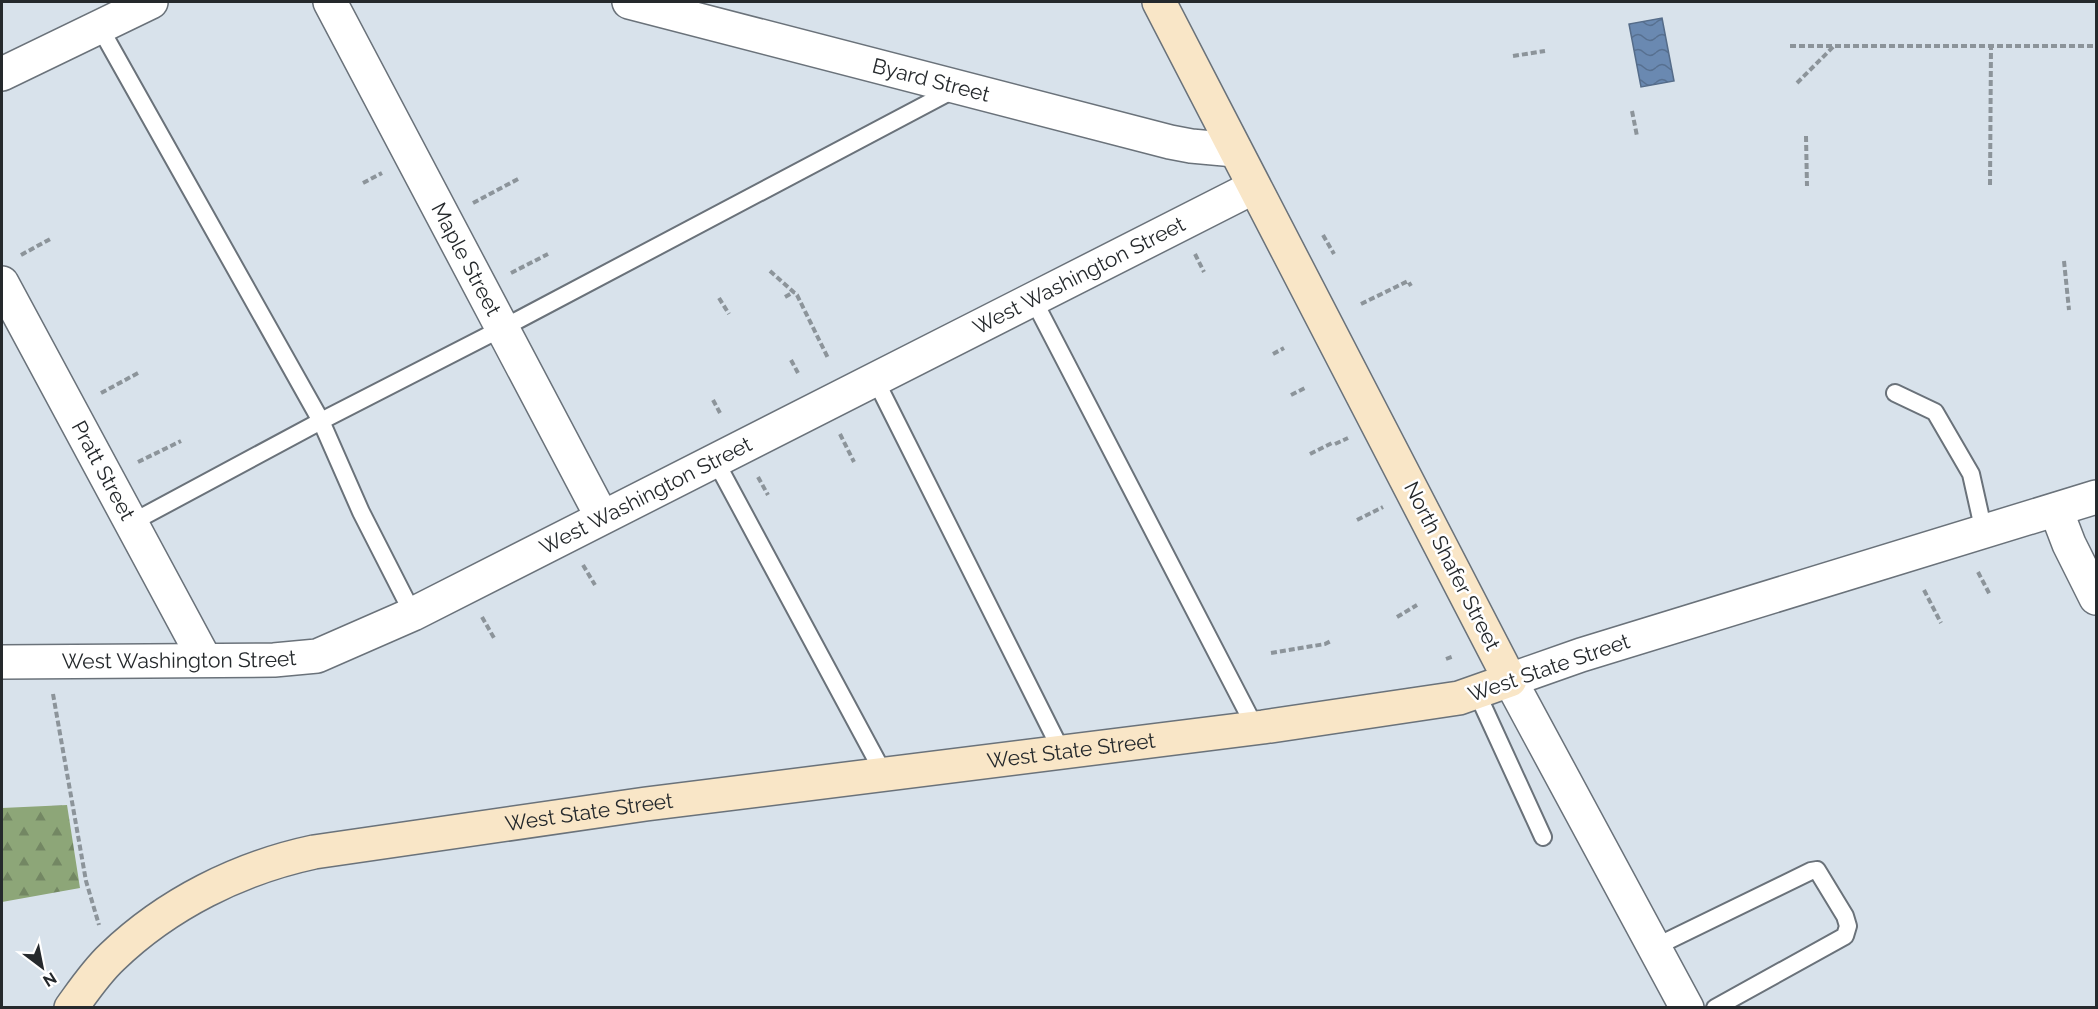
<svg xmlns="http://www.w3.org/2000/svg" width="2098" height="1009" font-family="Raleway,sans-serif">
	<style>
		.forest { fill: url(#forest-firs) }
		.water { fill: url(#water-waves); stroke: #556c89; stroke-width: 1.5 }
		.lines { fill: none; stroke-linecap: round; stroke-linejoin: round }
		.lane-casing { stroke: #6a727a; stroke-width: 20 }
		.street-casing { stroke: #6a727a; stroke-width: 36 }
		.secondary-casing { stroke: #6a727a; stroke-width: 36 }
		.path { stroke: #8c949a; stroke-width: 4; stroke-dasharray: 6 3; stroke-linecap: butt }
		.lane { stroke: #fff; stroke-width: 16 }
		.street { stroke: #fff; stroke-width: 33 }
		.secondary { stroke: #f9e6c7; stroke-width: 33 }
		.labels { text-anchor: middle; stroke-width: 5; stroke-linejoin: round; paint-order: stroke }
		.street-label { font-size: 21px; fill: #25292c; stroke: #fff }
	</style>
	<defs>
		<pattern id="forest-firs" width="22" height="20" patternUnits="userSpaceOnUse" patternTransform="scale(1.5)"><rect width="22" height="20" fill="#8da678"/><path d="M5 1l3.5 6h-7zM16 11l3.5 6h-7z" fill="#738763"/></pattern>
		<pattern id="water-waves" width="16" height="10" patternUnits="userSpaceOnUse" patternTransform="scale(1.5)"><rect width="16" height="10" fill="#6a89b1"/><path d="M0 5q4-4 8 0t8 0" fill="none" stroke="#577090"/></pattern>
	</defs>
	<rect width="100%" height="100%" fill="#d8e2eb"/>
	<!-- forest -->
	<path class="forest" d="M67 805 80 888 2 902V808Z"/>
	<!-- water -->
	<path class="water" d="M1662 18 1674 81 1641 87 1629 24Z"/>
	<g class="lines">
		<defs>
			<g id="lane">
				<path d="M99 26 321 421 361 512 413 614"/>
				<path d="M1033 299 1255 727"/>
				<path d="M875 379 1062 752"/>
				<path d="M1895 393 1935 412 1971 474 1984 532"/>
				<path d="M715 460 884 774"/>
				<path d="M131 523 321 421 520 319 957 88"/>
				<path d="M1477 693 1543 837"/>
				<path d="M1655 947 1811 871 1817 870 1845 916 1848 926 1845 936 1715 1008"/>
			</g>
			<g id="street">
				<path id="s1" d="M330 2 602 517"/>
				<path id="s2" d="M629 2 1170 142 1191 146 1235 150"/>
				<path d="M2 74 151 2"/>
				<path id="s3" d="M2 283 205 660"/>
				<path d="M2056 510 2069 544 2096 598"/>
				<path id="s4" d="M2 662 274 660 317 656 413 614 1254 187"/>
				<path d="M1687 1008 1510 680 1581 655 2096 497"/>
			</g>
			<g id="secondary">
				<path id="s5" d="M71 1008C84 990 96 972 112 957 167 904 239 868 314 852L646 804 1263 727 1459 698 1510 680 1159 2"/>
			</g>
		</defs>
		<!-- lane casing -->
		<use href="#lane" class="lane-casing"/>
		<!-- street casing -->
		<use href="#street" class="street-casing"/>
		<!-- secondary casing -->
		<use href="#secondary" class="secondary-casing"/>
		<!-- path -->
		<g class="path">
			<path d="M1790 46H2096"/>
			<path d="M1513 56 1545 51"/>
			<path d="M1797 83 1834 46"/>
			<path d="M1632 111 1637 136"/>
			<path d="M1806 136 1807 186"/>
			<path d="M363 183 382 173"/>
			<path d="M1990 185 1991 46"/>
			<path d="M473 203 520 178"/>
			<path d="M1323 235 1334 254"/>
			<path d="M1195 254 1204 272"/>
			<path d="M21 255 52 238"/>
			<path d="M2064 261 2069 310"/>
			<path d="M770 271 797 295 828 358"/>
			<path d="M511 273 548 254"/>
			<path d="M785 297 794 292"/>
			<path d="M719 298 729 314"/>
			<path d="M1361 304 1408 281 1411 286"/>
			<path d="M1273 354 1284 348"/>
			<path d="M791 360 798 373"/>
			<path d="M101 393 140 372"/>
			<path d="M1291 395 1305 388"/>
			<path d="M713 400 720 413"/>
			<path d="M840 434 854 462"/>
			<path d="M1335 444 1348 438"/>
			<path d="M1310 454 1334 442"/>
			<path d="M138 462 181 441"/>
			<path d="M758 477 768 495"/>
			<path d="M1357 520 1383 507"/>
			<path d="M583 565 595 585"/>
			<path d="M1978 572 1990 595"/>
			<path d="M1924 590 1941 623"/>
			<path d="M482 617 494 638"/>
			<path d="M1397 617 1417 605"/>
			<path d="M1271 653 1325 644 1331 641"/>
			<path d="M1446 659 1454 656"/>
			<path d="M53 694 86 881 99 925"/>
		</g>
		<!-- lane -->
		<use href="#lane" class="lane"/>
		<!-- street -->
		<use href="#street" class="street"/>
		<!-- secondary -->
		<use href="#secondary" class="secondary"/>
	</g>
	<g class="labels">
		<!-- street labels -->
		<g class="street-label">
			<text dy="7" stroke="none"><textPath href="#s2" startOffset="312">Byard Street</textPath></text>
			<text dy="7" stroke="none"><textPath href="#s1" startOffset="291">Maple Street</textPath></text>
			<text dy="7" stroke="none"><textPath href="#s4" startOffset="1167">West Washington Street</textPath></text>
			<text dy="7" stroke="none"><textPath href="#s3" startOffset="213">Pratt Street</textPath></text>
			<text dy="7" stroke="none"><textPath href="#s4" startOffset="681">West Washington Street</textPath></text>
			<text transform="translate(1452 566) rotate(63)" y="7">North Shafer Street</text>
			<text dy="7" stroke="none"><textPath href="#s4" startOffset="177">West Washington Street</textPath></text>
			<text transform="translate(1549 668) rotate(-19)" y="7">West State Street</text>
			<text dy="7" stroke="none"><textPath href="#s5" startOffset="1060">West State Street</textPath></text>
			<text dy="7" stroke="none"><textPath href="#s5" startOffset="574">West State Street</textPath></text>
		</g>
	</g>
	<!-- border -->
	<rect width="2098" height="1009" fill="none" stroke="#25292c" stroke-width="6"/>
	<!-- north arrow -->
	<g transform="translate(42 967) rotate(148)" stroke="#ffffff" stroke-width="4.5" paint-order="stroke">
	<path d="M0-4.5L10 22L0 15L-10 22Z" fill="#25292c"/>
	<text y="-9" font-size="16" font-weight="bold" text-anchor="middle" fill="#25292c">N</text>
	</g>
</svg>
